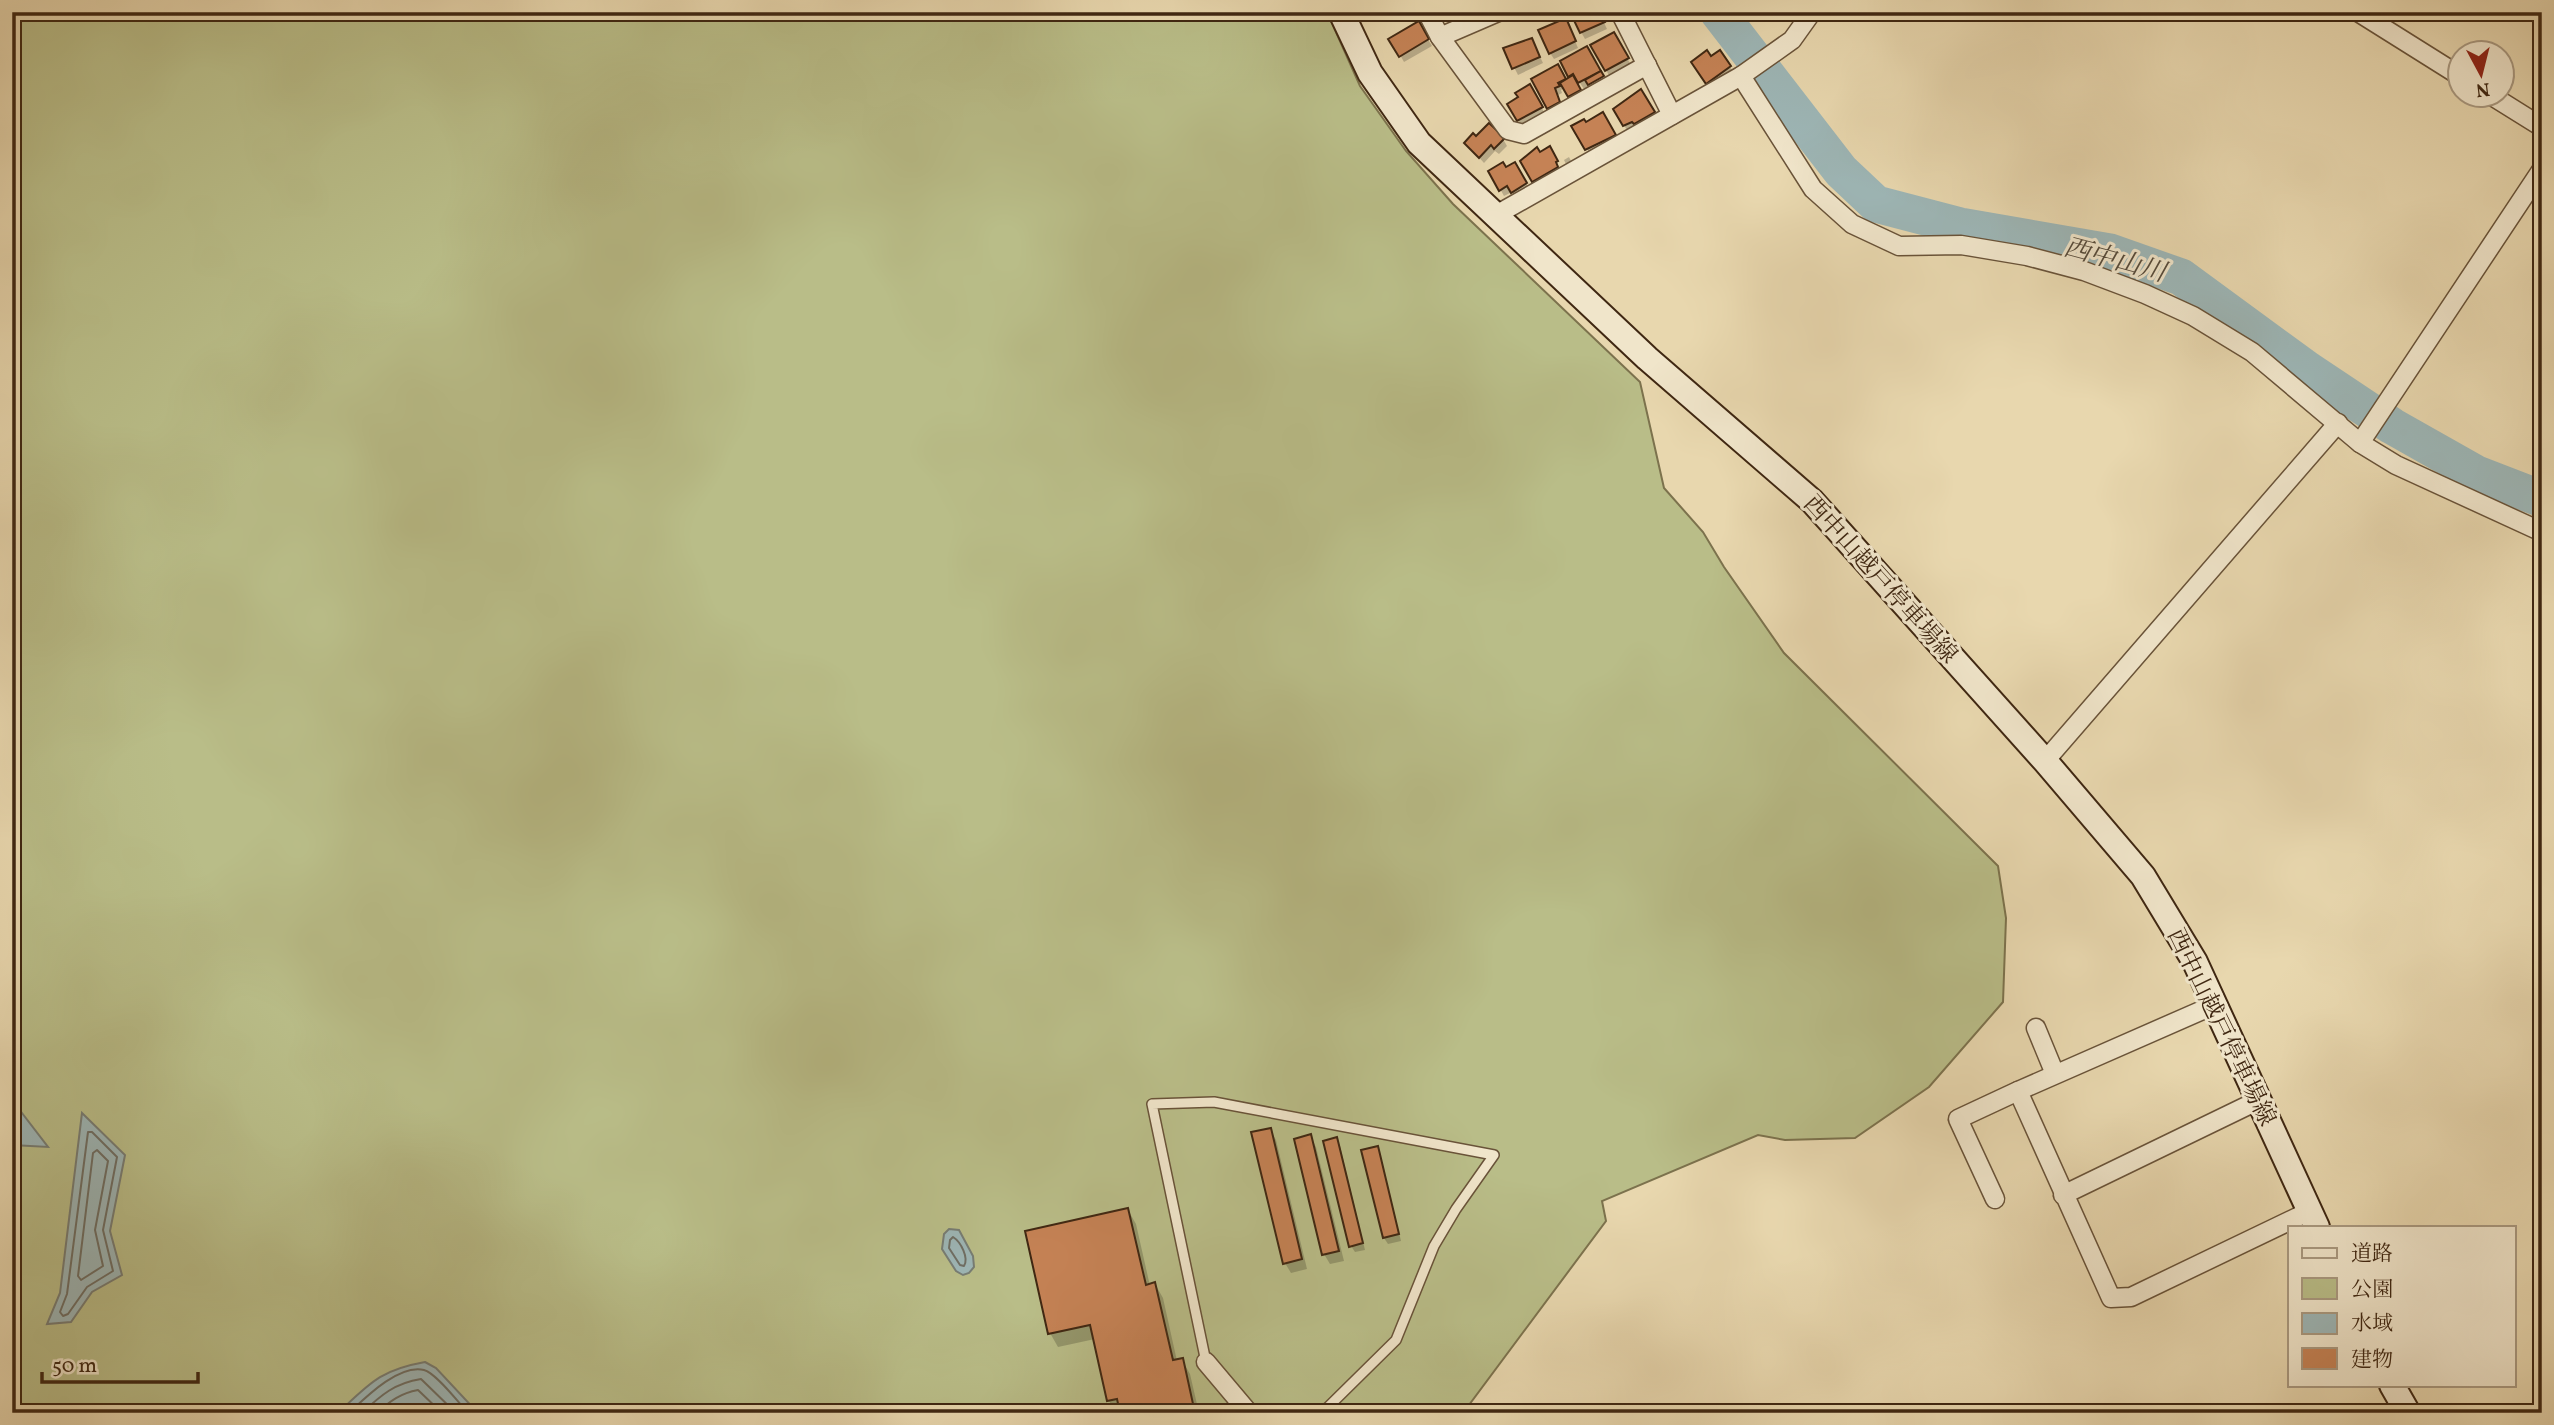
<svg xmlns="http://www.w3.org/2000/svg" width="2554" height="1425" font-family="Vollkorn,'Noto Serif JP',serif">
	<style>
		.green { fill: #b9bd88; stroke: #7c724d; stroke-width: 2 }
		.water { fill: #9db6b6; stroke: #777d74; stroke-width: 2 }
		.shadow { fill: #0003 }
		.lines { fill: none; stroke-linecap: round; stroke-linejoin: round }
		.shore { stroke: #6e6e64; stroke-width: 2 }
		.river { stroke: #9db6b6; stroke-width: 37 }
		.building { fill: #c58255; stroke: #3f2712; stroke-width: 2 }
		.service-casing { stroke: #695339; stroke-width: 12 }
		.minor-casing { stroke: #695339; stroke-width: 21 }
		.secondary-casing { stroke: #3f2712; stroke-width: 28 }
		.service { stroke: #f0e5ca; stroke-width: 9 }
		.minor { stroke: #f0e5ca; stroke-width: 18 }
		.secondary { stroke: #f0e5ca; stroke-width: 24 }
		.labels { text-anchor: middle; stroke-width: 6; stroke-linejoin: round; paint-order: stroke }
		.street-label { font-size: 24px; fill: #3f2712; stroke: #f0e5ca }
		.water-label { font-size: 26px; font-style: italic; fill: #564b3b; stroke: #f0e5ca }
	</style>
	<rect width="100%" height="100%" fill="#e8d7ae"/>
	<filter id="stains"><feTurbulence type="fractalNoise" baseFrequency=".00286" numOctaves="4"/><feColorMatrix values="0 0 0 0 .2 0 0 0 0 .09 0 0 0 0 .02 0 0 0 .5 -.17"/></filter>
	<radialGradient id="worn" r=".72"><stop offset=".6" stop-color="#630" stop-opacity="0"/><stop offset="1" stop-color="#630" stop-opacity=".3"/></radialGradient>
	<!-- green -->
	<path class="green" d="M12 12H1327L1360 86 1406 151 1453 204 1640 382 1664 488 1703 532 1724 567 1784 653 1998 866 2006 918 2003 1002 1929 1087 1855 1138 1785 1140 1758 1135 1602 1201 1606 1221 1463 1413H12Z"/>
	<!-- water -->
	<g class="water">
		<path d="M12 1100 48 1147 12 1145Z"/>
		<path d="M82 1113 125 1155 110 1231 122 1275 92 1292 71 1322 47 1324 60 1293Z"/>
		<path d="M949 1229 959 1230 973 1256 974 1267 969 1273 963 1275 956 1271 942 1249 944 1234Z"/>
		<path d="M425 1362 436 1368 478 1413H338C370 1383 380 1370 425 1362Z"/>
	</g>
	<!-- shadow -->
	<g class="shadow">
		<path d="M1369 12H1390L1373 20Z"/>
		<path d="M1448 12H1486L1455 26Z"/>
		<path d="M1599 12 1607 29 1585 39 1581 32Z"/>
		<path d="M1418 23 1432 46 1404 62 1391 39Z"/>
		<path d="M1569 27 1578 48 1554 59 1550 53Z"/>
		<path d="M1613 34 1631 65 1610 77 1592 46Z"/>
		<path d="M1535 46 1543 63 1518 75 1505 49Z"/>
		<path d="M1587 48 1604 79 1584 89 1578 80 1575 82 1581 93 1571 99 1564 88 1561 90 1562 93 1558 95 1563 109 1553 114 1533 80 1558 66 1566 81 1571 79 1562 62Z"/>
		<path d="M1720 52 1734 73 1711 89 1697 69Z"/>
		<path d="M1530 86 1545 114 1522 127 1510 104 1520 98Z"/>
		<path d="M1641 92 1657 119 1628 132 1615 110Z"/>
		<path d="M1603 115 1618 142 1591 155 1574 127 1585 125Z"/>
		<path d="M1477 139H1503L1507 146 1499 154 1495 151 1484 163 1466 143Z"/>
		<path d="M1549 149 1560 168 1558 170 1561 174 1538 187 1522 161Z"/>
		<path d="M1569 157 1572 163 1567 166 1564 160Z"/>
		<path d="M1515 164 1530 190 1516 198 1512 192 1504 196 1490 171 1506 169Z"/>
		<path d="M1270 1130 1276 1140 1307 1269 1291 1273 1285 1263Z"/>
		<path d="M1310 1136 1316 1147 1344 1261 1330 1264 1324 1254Z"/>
		<path d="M1336 1139 1340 1146 1365 1250 1355 1252 1351 1246Z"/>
		<path d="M1377 1148 1380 1154 1401 1241 1388 1244 1384 1238Z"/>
		<path d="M1128 1210 1136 1224 1150 1286 1155 1284 1163 1298 1177 1361 1182 1360 1190 1374 1199 1413H1116L1109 1401 1095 1339 1058 1347 1050 1333Z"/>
	</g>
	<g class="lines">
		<!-- shore -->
		<g class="shore">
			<path d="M88 1132H92L117 1157 103 1230 113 1271 87 1287 68 1314 63 1316 60 1312 67 1294Z"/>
			<path d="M97 1150 108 1161 95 1230 103 1266 81 1280 78 1276 93 1153Z"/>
			<path d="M953 1237C961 1242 969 1258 964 1266L960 1265 949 1248 950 1240Z"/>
			<path d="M349 1413C366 1397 399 1364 424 1370 436 1373 459 1403 468 1413"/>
			<path d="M362 1413C381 1395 395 1383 421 1379L456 1413"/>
			<path d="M377 1413C390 1401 401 1393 418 1390L442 1413"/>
		</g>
		<!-- river -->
		<path class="river" d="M1718 12 1841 171 1876 204 1960 226 2110 252 2181 277 2308 370 2392 426 2477 474 2542 499"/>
	</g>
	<!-- building -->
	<g class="building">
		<path d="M1446 12H1468L1449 21Z"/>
		<path d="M1570 12H1600L1605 22 1580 33Z"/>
		<path d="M1566 18 1576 41 1549 54 1538 30Z"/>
		<path d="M1419 21 1429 39 1399 57 1388 39Z"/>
		<path d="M1614 32 1629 58 1605 71 1590 45Z"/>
		<path d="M1532 38 1540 57 1512 69 1503 48Z"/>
		<path d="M1587 46 1601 71 1578 83 1573 74 1568 77 1560 61Z"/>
		<path d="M1707 50 1711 56 1720 50 1731 66 1706 84 1691 62Z"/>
		<path d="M1558 64 1566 79 1558 83 1560 86 1555 88 1560 102 1547 109 1531 79Z"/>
		<path d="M1601 71 1604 76 1588 85 1585 80Z"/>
		<path d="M1573 75 1581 90 1568 97 1560 83Z"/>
		<path d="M1530 84 1543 107 1517 121 1507 104 1518 97 1515 93Z"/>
		<path d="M1641 89 1655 112 1634 124 1632 122 1623 126 1613 109Z"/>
		<path d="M1603 112 1616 135 1585 150 1571 126 1584 119 1586 122Z"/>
		<path d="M1489 123 1505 138 1494 149 1491 145 1479 158 1464 143 1473 133 1476 136Z"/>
		<path d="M1550 146 1558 161 1556 162 1558 167 1532 182 1520 161 1537 147 1540 152Z"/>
		<path d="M1503 162 1506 167 1515 162 1527 183 1511 193 1507 186 1499 191 1488 171Z"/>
		<path d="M1271 1128 1302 1259 1283 1264 1251 1132Z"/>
		<path d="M1311 1134 1339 1251 1322 1255 1294 1139Z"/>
		<path d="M1337 1137 1363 1243 1349 1247 1323 1141Z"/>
		<path d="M1378 1146 1399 1234 1383 1238 1361 1150Z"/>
		<path d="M1128 1208 1146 1285 1155 1282 1173 1360 1183 1358 1195 1413H1120L1117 1399 1107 1401 1090 1325 1048 1334 1025 1231Z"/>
	</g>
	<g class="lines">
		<defs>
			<path id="service" d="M1206 1362 1152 1104 1214 1102 1494 1155 1456 1209 1434 1246 1396 1340 1322 1413"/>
			<g id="minor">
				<path d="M1427 12 1440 37 1508 130 1524 134 1647 65"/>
				<path d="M1620 12 1672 115"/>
				<path d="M2358 12 2460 76"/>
				<path d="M1440 37 1498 12"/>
				<path d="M1741 76 1813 189 1852 224 1899 246 1961 245 2027 256 2084 271 2145 294 2193 316 2252 352 2360 443 2396 465 2542 532"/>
				<path d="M2489 94 2542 127"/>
				<path d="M1496 215 1741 76 1792 40 1812 12"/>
				<path d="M2360 443 2542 169"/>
				<path d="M2045 761 2338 423"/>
				<path d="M2214 1005 2018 1091 2111 1298 2131 1297 2310 1211"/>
				<path d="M2036 1028 2055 1074"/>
				<path d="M2063 1195 2257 1101"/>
				<path d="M1995 1199 1958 1119 2018 1091"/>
				<path d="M1206 1362 1249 1413"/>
			</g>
			<g id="secondary">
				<path d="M1341 12 1370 73 1419 143 1647 358 1812 501 2045 761 2143 876 2195 962 2317 1227"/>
				<path d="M2392 1385 2408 1413"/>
			</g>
		</defs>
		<!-- service casing -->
		<use href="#service" class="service-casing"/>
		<!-- minor casing -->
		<use href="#minor" class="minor-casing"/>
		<!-- secondary casing -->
		<use href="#secondary" class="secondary-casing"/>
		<!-- service -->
		<use href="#service" class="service"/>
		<!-- minor -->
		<use href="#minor" class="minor"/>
		<!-- secondary -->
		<use href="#secondary" class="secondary"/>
	</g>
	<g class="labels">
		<!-- street labels -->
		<g class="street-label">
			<text transform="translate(1881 579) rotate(48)" y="8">西中山越戸停車場線</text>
			<text transform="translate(2222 1027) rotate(64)" y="8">西中山越戸停車場線</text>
		</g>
		<!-- water labels -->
		<g class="water-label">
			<text transform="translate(2115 259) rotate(15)" y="9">西中山川</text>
		</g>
	</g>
	<!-- margin -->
	<rect width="2554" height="1425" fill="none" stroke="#e8d7ae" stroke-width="42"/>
	<rect x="14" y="14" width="2526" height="1397" fill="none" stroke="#3f2712" stroke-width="3.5"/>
	<rect x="21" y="21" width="2512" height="1383" fill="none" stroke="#3f2712" stroke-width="2"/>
	<!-- legend -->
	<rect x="2288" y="1226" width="228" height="161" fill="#f0e5ca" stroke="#a99980" stroke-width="2"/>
	<rect x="2302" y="1248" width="35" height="10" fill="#f0e5ca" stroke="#a99980" stroke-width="2"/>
	<text x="2351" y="1260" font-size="21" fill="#3f2712">道路</text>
	<rect x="2302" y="1278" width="35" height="21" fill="#b9bd88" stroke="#a99980" stroke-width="2"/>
	<text x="2351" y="1296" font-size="21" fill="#3f2712">公園</text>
	<rect x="2302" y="1313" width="35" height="21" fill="#9db6b6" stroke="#a99980" stroke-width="2"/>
	<text x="2351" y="1330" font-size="21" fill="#3f2712">水域</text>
	<rect x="2302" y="1348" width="35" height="21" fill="#c58255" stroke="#a99980" stroke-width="2"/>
	<text x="2351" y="1366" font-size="21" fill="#3f2712">建物</text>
	<!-- north arrow -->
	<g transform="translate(2481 74) rotate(173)"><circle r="33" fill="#f0e5ca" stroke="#a99980" stroke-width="2"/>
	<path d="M0-5L12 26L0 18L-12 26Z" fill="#8f2418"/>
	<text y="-10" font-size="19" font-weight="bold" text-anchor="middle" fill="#3f2712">N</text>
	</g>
	<!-- scale -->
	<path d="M42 1372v10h156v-10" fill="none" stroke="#3f2712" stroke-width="3.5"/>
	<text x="52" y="1372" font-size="21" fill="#3f2712" stroke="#f0e5ca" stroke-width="5" paint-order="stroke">50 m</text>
	<rect width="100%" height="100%" filter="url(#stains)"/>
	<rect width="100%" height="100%" fill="url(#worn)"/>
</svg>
